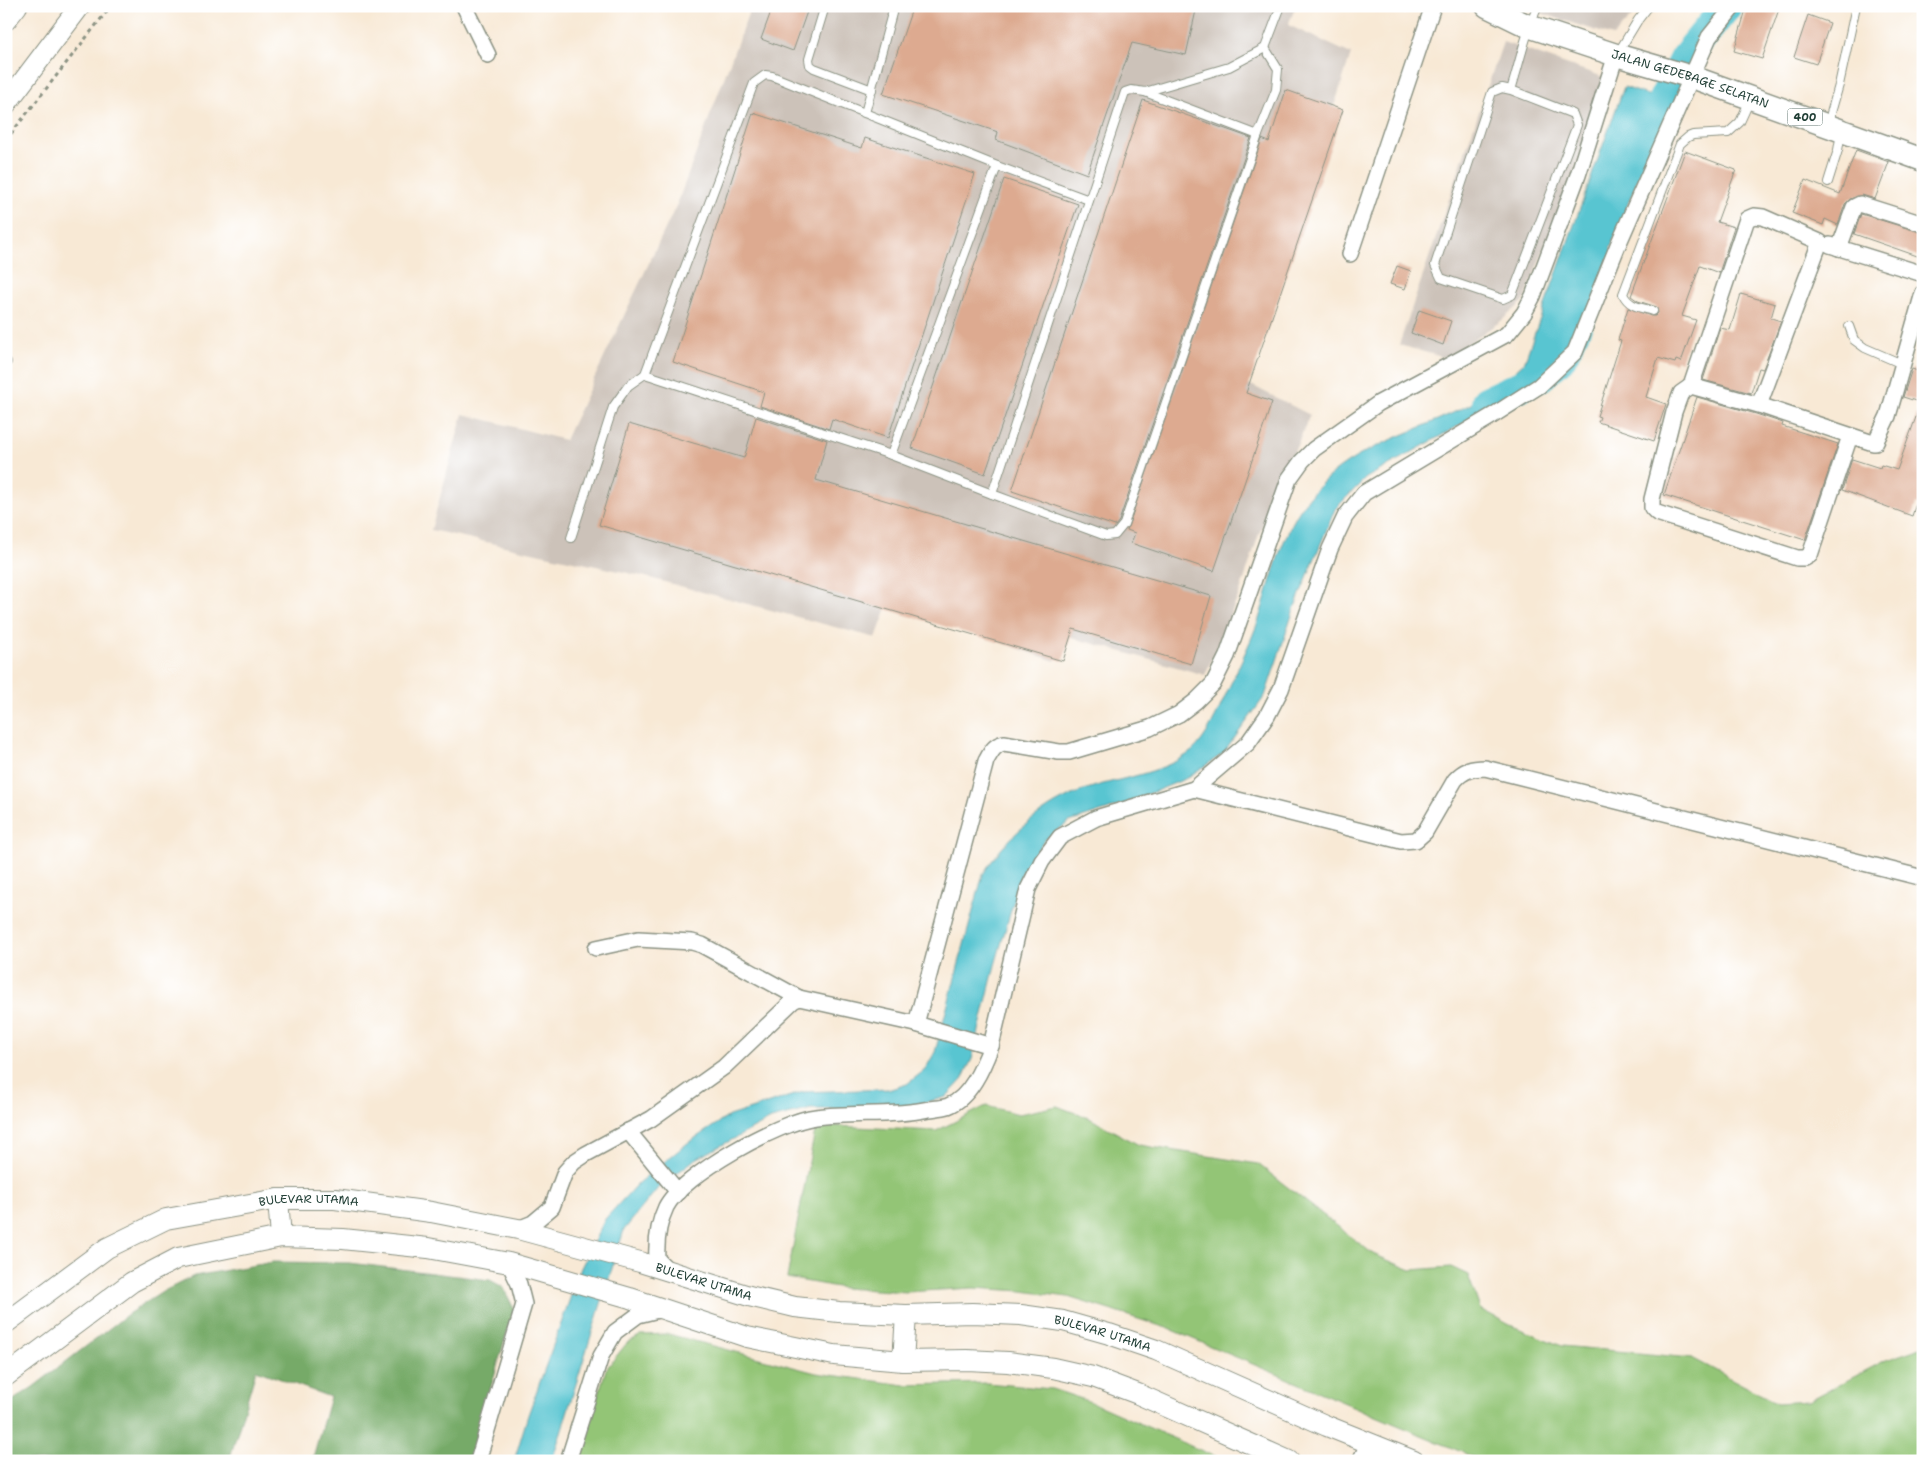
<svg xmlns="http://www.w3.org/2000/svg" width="1929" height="1467" font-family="'Shantell Sans',sans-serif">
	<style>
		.industrial { fill: #ccc2b9 }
		.green { fill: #93c576; stroke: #598155 }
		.forest { fill: #76aa67; stroke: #4a744e }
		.water { fill: #59c5d1; stroke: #3c8182 }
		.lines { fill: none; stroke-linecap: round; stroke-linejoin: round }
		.river { stroke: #59c5d1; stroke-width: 31 }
		.building { fill: #ddaa90 }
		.service-casing { stroke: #8c9384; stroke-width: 10 }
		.minor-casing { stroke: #8c9384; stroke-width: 18 }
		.secondary-casing { stroke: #8c9384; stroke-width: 22 }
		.primary-casing { stroke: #8c9384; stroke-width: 25 }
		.path { stroke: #8c9384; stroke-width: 3; stroke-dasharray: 4 4; stroke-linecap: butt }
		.service { stroke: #fff; stroke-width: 8 }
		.minor { stroke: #fff; stroke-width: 15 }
		.secondary { stroke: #fff; stroke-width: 20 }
		.primary { stroke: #fff; stroke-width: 22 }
		.labels { text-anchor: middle; stroke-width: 5; stroke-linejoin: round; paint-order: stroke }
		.shield { fill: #fff; stroke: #627771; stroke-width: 1 }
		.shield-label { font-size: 11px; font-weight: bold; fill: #1f3d34 }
		.street-label { font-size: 12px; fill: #1f3d34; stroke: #fff }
	</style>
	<rect width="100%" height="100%" fill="#fff"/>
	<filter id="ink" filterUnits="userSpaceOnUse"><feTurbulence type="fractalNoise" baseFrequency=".02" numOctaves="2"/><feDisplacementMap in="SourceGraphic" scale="10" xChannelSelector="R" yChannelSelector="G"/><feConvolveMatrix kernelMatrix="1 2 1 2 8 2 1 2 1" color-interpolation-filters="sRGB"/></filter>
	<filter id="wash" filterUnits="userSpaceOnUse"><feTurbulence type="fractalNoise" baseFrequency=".0096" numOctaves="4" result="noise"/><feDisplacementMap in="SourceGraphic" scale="20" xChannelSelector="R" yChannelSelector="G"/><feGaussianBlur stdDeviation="1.12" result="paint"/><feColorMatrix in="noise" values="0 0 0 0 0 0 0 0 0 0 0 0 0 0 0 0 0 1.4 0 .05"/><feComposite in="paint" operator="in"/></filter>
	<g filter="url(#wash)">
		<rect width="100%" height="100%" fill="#f8e9d5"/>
		<!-- industrial -->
		<g class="industrial">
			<path d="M751 6H1296L1288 25 1351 54 1245 382 1310 415 1259 534 1240 592 1205 675 1066 636 1055 661 888 605 876 638 642 576 431 530 463 414 565 440 677 204Z"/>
			<path d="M1518 6H1642L1613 36Z"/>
			<path d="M1503 42 1609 79 1524 301 1501 321 1446 358 1399 345Z"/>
		</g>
		<!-- green -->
		<g class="green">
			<path d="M986 1106 1019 1114 1057 1106 1091 1119 1139 1145 1258 1164 1373 1254 1411 1270 1451 1267 1468 1275 1480 1309 1510 1325 1562 1346 1692 1358 1777 1403 1808 1401 1886 1360 1923 1347V1461H1483L1167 1328 1068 1297 1022 1291 973 1288 907 1292 843 1288 787 1278 816 1125 936 1131Z"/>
			<path d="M668 1334 816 1373 905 1385 987 1383 1052 1389 1091 1402 1225 1461H579L606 1369 627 1343 641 1335Z"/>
		</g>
		<!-- forest -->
		<path class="forest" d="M273 1262 350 1263 490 1280 503 1287 514 1309 469 1461H312L330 1397 256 1370 229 1461H6V1405L33 1387 128 1314 164 1291 194 1276Z"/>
		<!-- water -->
		<path class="water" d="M1624 87 1668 102 1598 280 1552 358 1508 398 1366 478 1335 509 1294 609 1265 696 1223 754 1185 779 1122 805 1069 822 1044 840 1022 873 995 965 972 1059 962 1080 946 1097 912 1106 880 1109H811L771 1119 694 1160 658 1188 624 1230 552 1461H514L528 1415 581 1268 605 1219 638 1183 689 1142 729 1116 803 1092 891 1089 907 1084 925 1070 935 1052 983 874C1010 832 1048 801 1096 786 1127 777 1165 772 1192 751 1207 738 1218 712 1226 694 1237 670 1249 646 1258 622 1272 579 1281 531 1311 495 1345 453 1399 438 1446 416 1462 409 1484 398 1498 387 1507 380 1515 371 1524 363Z"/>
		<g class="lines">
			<!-- river -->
			<g class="river">
				<path d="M1644 138 1684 59 1726 7"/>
				<path d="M1487 401 1541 376 1561 358 1575 330 1600 260"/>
			</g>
		</g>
		<g id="blocks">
			<!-- building -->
			<g class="building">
				<path d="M773 6H809L793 51 761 39Z"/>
				<path d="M913 6H1197L1186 55 1132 43 1087 174 996 140 998 132 883 94Z"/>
				<path d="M1747 6H1780L1762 59 1734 51Z"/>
				<path d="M1808 15 1830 23 1816 64 1794 57Z"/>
				<path d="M1286 90 1343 110 1246 393 1272 402 1214 571 1131 543 1135 533 1127 530 1262 139 1269 142Z"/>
				<path d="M1143 100 1251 138 1119 521 1115 526 1012 491Z"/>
				<path d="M753 113 862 148 865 138 975 174 888 438 832 419 829 429 760 406 764 392 673 362Z"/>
				<path d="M1856 150 1889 162 1875 199 1862 195 1850 199 1845 204 1838 225 1825 219 1823 225 1792 213 1805 180 1840 194Z"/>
				<path d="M1685 151 1736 170 1717 222 1734 227 1719 273 1700 266 1682 316 1696 320 1681 362 1676 360 1675 363 1658 358 1646 397 1666 404 1654 441 1598 422 1600 417 1597 416 1621 341 1618 340 1628 308 1651 316H1655L1658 313 1657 307 1638 301 1631 296Z"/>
				<path d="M1004 179 1078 204 985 474 912 448Z"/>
				<path d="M1861 214 1923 233V258L1854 234Z"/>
				<path d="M1397 266 1411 271 1405 289 1390 284Z"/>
				<path d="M1741 294 1775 304 1771 318 1781 321 1763 369 1759 368 1751 393 1703 380 1720 328 1730 330Z"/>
				<path d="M1419 310 1451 321 1443 345 1411 333Z"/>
				<path d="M1912 369 1923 373V507L1916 504 1912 516 1842 490 1852 459 1880 468 1881 465 1897 470 1921 403H1922L1903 397Z"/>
				<path d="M1697 397 1756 414 1783 423 1782 426 1838 444 1805 540 1664 495Z"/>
				<path d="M756 417 827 440 816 480 1211 596 1191 664 1073 629 1063 661 599 525 629 424 744 458Z"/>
			</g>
		</g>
	</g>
	<g filter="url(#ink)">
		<use href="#blocks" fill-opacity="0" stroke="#8c9384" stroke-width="1"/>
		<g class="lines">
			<defs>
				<g id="service">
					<path d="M825 6 809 59 810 65 814 68 872 90"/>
					<path d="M1618 53 1638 20 1649 6"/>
					<path d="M1511 90 1573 114 1577 125 1512 295 1503 299 1441 278 1435 265 1492 92 1502 88 1511 90C1520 62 1525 33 1538 6"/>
					<path d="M865 113 894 6"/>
					<path d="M1831 124V113L1839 85 1856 6"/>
					<path d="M1258 135 1276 90 1278 69 1265 48"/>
					<path d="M1828 182 1838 150 1841 133"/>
					<path d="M1653 311C1640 307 1629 307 1623 294L1680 144 1688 137 1693 135 1728 133 1740 122 1750 100"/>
					<path d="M1849 326 1854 340 1865 348 1902 364"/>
					<path d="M6 362H7"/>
					<path d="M645 374 754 83 765 75 772 76 997 166 1089 200"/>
					<path d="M891 455 997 166"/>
					<path d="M992 494 1106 536 1115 535 1124 524 1258 135 1145 92"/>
					<path d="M571 538 613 407 628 386 645 374 891 455 992 494 1125 92 1131 90 1145 92 1229 67 1265 48 1281 6"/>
				</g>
				<g id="minor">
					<path d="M464 6 488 55"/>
					<path d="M1830 245 1923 274"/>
					<path d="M1839 248 1854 207 1860 204 1923 224"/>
					<path d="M1350 254 1433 6"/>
					<path d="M1691 386 1747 219 1754 216 1763 217 1820 242 1759 405"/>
					<path d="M1850 436 1810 555 1805 558H1797L1657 513 1652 508V499L1674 412 1681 393 1691 386 1759 405 1873 443H1875L1888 416 1923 293"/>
					<path d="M1194 789 1401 841 1416 840 1425 832 1455 780C1464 770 1472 768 1485 768L1923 878"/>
					<path d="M596 948 638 939 692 942 702 945 799 998"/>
					<path d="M916 1024 986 761C991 752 994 745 1004 743L1059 752H1069L1150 728 1179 714 1196 701 1213 684 1227 656 1289 479 1302 461 1314 449 1379 403 1507 334 1524 313 1533 296 1578 175 1616 55"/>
					<path d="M628 1131 678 1192"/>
					<path d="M518 1229 533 1223 552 1207 565 1172 574 1162 586 1154 651 1119 724 1067 793 1001 799 998 916 1024 991 1046"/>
					<path d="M670 1272 657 1259C656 1241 658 1224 666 1207 682 1175 780 1121 816 1117 854 1112 891 1117 929 1109 935 1108 942 1108 948 1106 970 1098 983 1067 991 1046L1028 889 1042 861 1060 837 1096 818 1194 789 1248 743 1267 716 1281 689 1330 549 1345 517 1364 493 1492 416 1539 386 1575 352 1618 245 1709 37 1734 6"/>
					<path d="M478 1461 524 1304 519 1284 509 1263"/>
					<path d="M568 1461 601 1356 615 1332 638 1315 662 1309"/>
					<path d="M1360 1461 1369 1442"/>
				</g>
				<g id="secondary">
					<path d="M6 20 17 6"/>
					<path d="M6 104 80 6"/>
					<path d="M278 1199 281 1237"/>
					<path id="s1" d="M6 1323 107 1248 166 1219 278 1199H335L431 1212 518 1229 640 1262 749 1296 795 1307 839 1312 906 1315 972 1313 1021 1315 1063 1321 1109 1334 1156 1350 1327 1426 1414 1461"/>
					<path d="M903 1361 906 1315"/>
					<path d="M6 1376 132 1282 178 1258 281 1237 343 1239 428 1248 509 1263 630 1298 747 1337 834 1355 903 1361 967 1360 1008 1362 1053 1368 1093 1377 1138 1394 1289 1461"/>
				</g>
				<g id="primary">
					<path id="s2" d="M1487 6 1528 26 1616 55 1692 77 1923 160"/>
				</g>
			</defs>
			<!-- service casing -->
			<use href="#service" class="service-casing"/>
			<!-- minor casing -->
			<use href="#minor" class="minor-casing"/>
			<!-- secondary casing -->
			<use href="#secondary" class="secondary-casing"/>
			<!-- primary casing -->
			<use href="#primary" class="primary-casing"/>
			<!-- path -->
			<path class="path" d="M6 140 111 6"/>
			<!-- service -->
			<use href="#service" class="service"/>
			<!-- minor -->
			<use href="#minor" class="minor"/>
			<!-- secondary -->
			<use href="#secondary" class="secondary"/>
			<!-- primary -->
			<use href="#primary" class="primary"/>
		</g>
	</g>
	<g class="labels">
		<!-- shield labels -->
		<rect class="shield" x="1787.5" y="108.5" width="35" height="17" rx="4"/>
		<g class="shield-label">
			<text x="1805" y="121">400</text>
		</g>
		<!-- street labels -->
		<g class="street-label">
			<text dy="4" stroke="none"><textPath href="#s2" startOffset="216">JALAN GEDEBAGE SELATAN</textPath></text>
			<text dy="4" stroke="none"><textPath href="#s1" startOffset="336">BULEVAR UTAMA</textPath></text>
			<text dy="4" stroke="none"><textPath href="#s1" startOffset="741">BULEVAR UTAMA</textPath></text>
			<text dy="4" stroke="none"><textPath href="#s1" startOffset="1146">BULEVAR UTAMA</textPath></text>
		</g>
	</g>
	<!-- margin -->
	<rect width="1929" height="1467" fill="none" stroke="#fff" stroke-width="25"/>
</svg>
